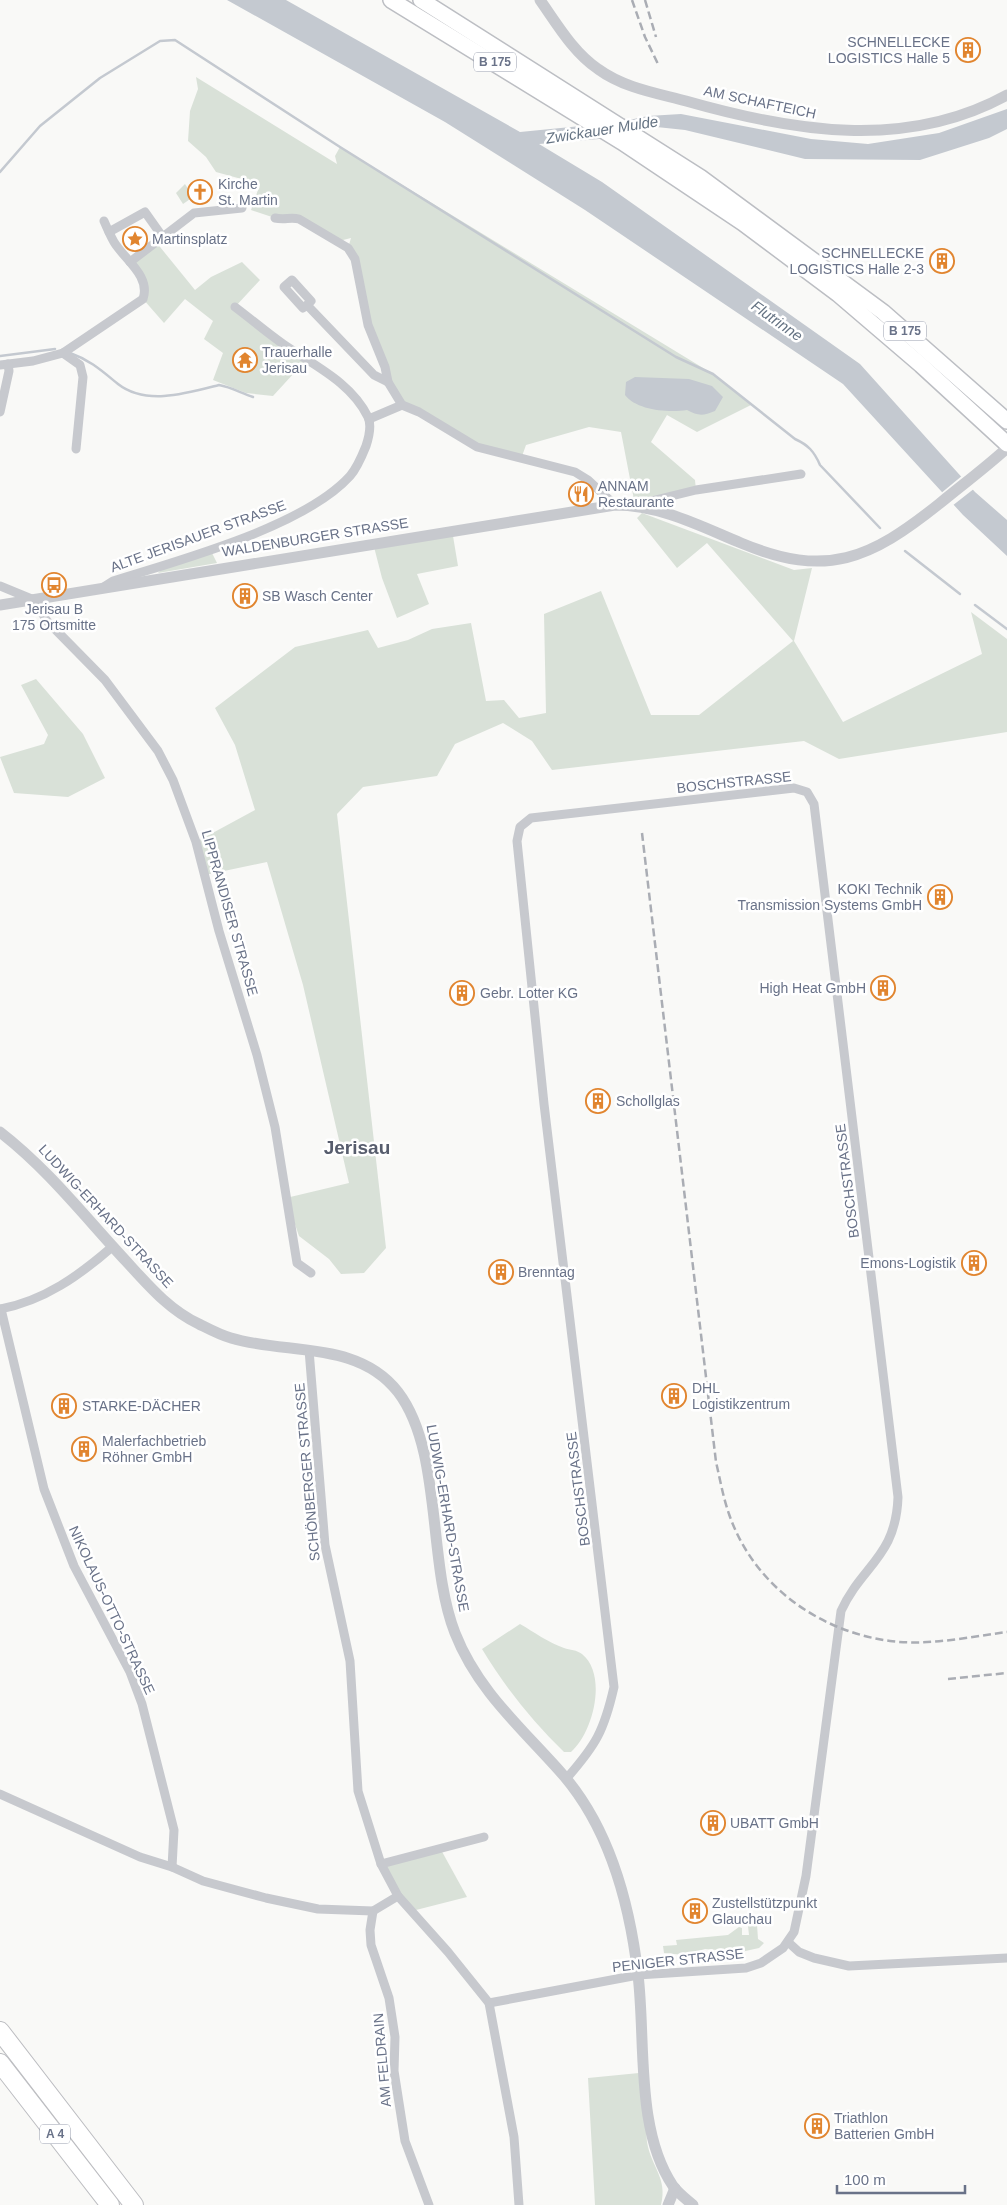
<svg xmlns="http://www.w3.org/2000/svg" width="1007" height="2205" font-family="Helvetica,sans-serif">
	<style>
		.green { fill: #d9e1d8 }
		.water { fill: #c4c9d0 }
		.pier { fill: #f9f9f7 }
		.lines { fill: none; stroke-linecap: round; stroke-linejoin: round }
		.stream { stroke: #c4c9d0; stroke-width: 2.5 }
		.primary-casing { stroke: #bcbec3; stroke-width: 18 }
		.motorway-casing { stroke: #bcbdc1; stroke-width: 20 }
		.minor { stroke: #c7c9ce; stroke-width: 9 }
		.tertiary { stroke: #c7c9ce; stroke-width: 11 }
		.primary { stroke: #fff; stroke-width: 15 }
		.motorway { stroke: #fff; stroke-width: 18 }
		.rail { stroke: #aaadb4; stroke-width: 2.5; stroke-dasharray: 8 4; stroke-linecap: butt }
		.labels { text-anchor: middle; stroke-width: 5; stroke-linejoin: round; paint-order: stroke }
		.shield { fill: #fff; stroke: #969cac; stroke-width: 1 }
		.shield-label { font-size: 12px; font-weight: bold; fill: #697288 }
		.poi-label { font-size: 14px; fill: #697288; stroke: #fff; text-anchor: start }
		.street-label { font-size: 14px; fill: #697288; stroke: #fff }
		.water-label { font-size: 15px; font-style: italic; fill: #657383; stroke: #fff }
		.district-label { font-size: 19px; font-weight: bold; fill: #575d6d; stroke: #fff }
	</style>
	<rect width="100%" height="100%" fill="#f9f9f7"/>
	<!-- green -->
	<g class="green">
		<path d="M196 77 337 164 335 156 340 147 713 374 751 405 697 432 667 415 651 442 695 480 696 490 635 505 621 432 589 427 526 445 521 459 496 453 402 405 388 382 348 248 351 238 339 241 299 218H275L251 210 260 184 216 172 206 157 188 141 190 111 198 89Z"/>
		<path d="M185 184 193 197 183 204 176 193Z"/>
		<path d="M156 242 195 290 211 277 242 262 260 280 235 307 306 360 273 396 246 393 213 380 223 353 204 339 213 321 185 299 164 323 143 299 145 292 130 262Z"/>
		<path d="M642 513 794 570 812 568 794 641 843 722 982 654 971 612 1007 639V732L839 759 804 741 552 770 532 741 503 723 455 744 437 776 363 787 337 814 386 1248 364 1273 341 1274 329 1259 299 1236 286 1198 349 1183 303 985 267 862 205 875 196 842 255 810 235 745 215 708 295 647 368 630 378 648 408 640 432 629 471 623 486 701 504 700 519 718 546 713 544 614 601 591 651 715H699L793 641 707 543 677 568 637 518Z"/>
		<path d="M452 530 458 566 417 574 429 604 397 618 382 578 373 543Z"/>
		<path d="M211 551 217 563 158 573 164 567Z"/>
		<path d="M36 679 83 734 105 778 68 797 14 793 0 757 44 744 48 735 21 685Z"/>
		<path d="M520 1624C534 1632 549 1643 564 1648 570 1650 577 1650 582 1654 608 1675 593 1733 571 1752H564C532 1721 505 1687 482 1649Z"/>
		<path d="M440 1848 467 1897 412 1911 381 1864Z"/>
		<path d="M757 1925 758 1939 764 1943 759 1948 741 1952 705 1949 684 1955 664 1953 663 1946 677 1945 676 1940 728 1935 739 1927 742 1928V1935H749L748 1926Z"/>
		<path d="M640 2057C643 2085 644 2114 647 2142 651 2167 668 2178 661 2205H595L588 2078 639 2073Z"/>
	</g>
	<!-- water -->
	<g class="water">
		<path d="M227 0H286L520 132 581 126 619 117 629 120 648 116 681 114 811 139 868 144 939 133 1007 109V129L989 138 920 160 805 159 685 130 647 126 599 139 539 144 602 182 860 364 975 492 1007 520V556L963 515 843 384 585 210 445 122Z"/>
		<path d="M635 377 689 379 712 386 723 397 715 411C703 416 698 416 687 410 668 413 636 410 625 395L626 382Z"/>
	</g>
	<!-- pier -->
	<path class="pier" d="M963 475 975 488 952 506 940 494Z"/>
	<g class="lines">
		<!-- stream -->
		<g class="stream">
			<path d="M0 172 40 126 100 78 160 41 175 40 340 147 676 357 713 374 795 439C808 445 814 451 820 465L880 528"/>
			<path d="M70 353C90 360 102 371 118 384 146 406 188 393 219 385 231 387 241 393 253 397"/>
			<path d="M0 356 55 349"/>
			<path d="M905 551 960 594"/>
			<path d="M975 605 1007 629"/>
		</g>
		<defs>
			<g id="primary">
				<path d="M391 0 622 142 743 223 838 294 921 365 1007 444"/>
				<path d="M421 0 700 177 883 312 1007 421"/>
			</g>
			<g id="motorway">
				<path d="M0 2031 134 2205"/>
				<path d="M0 2063 110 2205"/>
			</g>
		</defs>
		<!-- primary casing -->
		<use href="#primary" class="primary-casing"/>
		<!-- motorway casing -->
		<use href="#motorway" class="motorway-casing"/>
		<!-- minor -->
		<g class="minor">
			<path d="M275 218C284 220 291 217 299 219L348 248 355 259 368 325 385 367 388 382 402 405"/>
			<path d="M109 232 145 212 162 236"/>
			<path d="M130 262 194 213 242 208"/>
			<path d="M307 305 311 301 292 280 284 287 303 308 307 305 374 375 388 382"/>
			<path d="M63 353 80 365 83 377 76 449"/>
			<path d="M0 365 33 361 63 353 143 299C151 276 124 259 114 242 110 235 107 228 104 221"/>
			<path d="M0 412 9 371 8 364"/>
			<path d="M369 419 402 405 419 412 477 447 575 472 588 480 615 505"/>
			<path d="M635 505 696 490 801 474"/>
			<path d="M0 586 34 600 47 621 105 680 158 751 173 780 196 842 219 931 257 1055 275 1127 297 1263 311 1273"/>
			<path d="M102 588 113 581C179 560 304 527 350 476 357 468 362 456 366 446 369 437 372 426 368 417 351 382 313 365 283 344 266 332 251 319 235 307"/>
			<path d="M0 1309C44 1301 80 1275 112 1247"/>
			<path d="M1 1309 44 1489 74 1566 130 1672 142 1704 174 1830 172 1867"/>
			<path d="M309 1350 325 1545 350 1661 358 1791 381 1864 398 1896 448 1952 489 2003 514 2137 519 2205"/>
			<path d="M0 1794 140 1857 172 1867 203 1881 266 1898 318 1909 373 1911 398 1896"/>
			<path d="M381 1864 484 1837"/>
			<path d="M373 1911 370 1930 371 1945 389 1998 395 2037 394 2071 405 2141 429 2205"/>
			<path d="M788 1942 799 1952 814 1958 849 1966 1007 1958"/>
			<path d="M489 2003 638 1975 746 1968 761 1963 783 1948 794 1932 806 1876 841 1611C862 1565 896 1557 898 1497L814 804 807 792 794 788 531 818 520 827 517 841 544 1104 614 1687C604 1731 596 1745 566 1779"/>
		</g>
		<!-- tertiary -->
		<g class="tertiary">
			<path d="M540 0C557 24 573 52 598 69 624 88 656 93 686 101 791 131 906 151 1007 95"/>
			<path d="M0 605 615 505C660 505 700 526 741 543 827 579 870 559 939 504 962 485 985 468 1007 448"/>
			<path d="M0 1132C48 1169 85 1217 126 1261 148 1285 169 1310 199 1324 209 1329 220 1335 231 1338 287 1355 358 1340 398 1392 443 1451 427 1562 455 1633 478 1692 524 1730 564 1776 610 1830 630 1906 638 1975 646 2040 635 2130 673 2186 678 2193 686 2199 693 2205"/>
			<path d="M668 2205 675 2188"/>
		</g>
		<!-- primary -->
		<use href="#primary" class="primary"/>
		<!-- motorway -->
		<use href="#motorway" class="motorway"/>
		<!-- rail -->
		<g class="rail">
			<path d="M632 0 645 37 658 64"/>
			<path d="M645 0 656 37"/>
			<path d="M642 833 716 1462C720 1479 723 1497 729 1514 753 1584 817 1631 890 1641 928 1646 969 1637 1007 1632"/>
			<path d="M948 1679 1007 1673"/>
		</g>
	</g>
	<!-- icons -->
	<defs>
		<symbol id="building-ring" viewBox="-11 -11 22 22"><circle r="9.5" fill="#fff" stroke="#e1852f" stroke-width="1.5"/><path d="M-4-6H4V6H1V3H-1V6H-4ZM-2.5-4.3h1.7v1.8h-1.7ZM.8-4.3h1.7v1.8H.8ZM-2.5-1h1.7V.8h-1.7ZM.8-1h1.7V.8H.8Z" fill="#e1852f"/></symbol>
		<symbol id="church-ring" viewBox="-11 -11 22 22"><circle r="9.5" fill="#fff" stroke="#e1852f" stroke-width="1.5"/><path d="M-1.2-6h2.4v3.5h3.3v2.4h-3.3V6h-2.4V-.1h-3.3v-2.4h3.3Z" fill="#e1852f"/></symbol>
		<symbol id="sight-ring" viewBox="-11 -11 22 22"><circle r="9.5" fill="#fff" stroke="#e1852f" stroke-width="1.5"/><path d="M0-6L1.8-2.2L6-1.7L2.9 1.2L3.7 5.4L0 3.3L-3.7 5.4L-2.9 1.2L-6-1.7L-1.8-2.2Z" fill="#e1852f"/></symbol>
		<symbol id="temple-ring" viewBox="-11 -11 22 22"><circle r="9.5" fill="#fff" stroke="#e1852f" stroke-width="1.5"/><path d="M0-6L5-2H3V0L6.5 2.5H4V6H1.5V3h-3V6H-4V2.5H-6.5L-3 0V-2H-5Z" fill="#e1852f"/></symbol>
		<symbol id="restaurant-ring" viewBox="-11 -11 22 22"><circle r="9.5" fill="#fff" stroke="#e1852f" stroke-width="1.5"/><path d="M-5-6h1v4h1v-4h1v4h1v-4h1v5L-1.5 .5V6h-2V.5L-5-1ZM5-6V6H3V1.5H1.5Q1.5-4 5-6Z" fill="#e1852f"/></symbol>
		<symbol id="bus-ring" viewBox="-11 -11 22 22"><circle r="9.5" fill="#fff" stroke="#e1852f" stroke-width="1.5"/><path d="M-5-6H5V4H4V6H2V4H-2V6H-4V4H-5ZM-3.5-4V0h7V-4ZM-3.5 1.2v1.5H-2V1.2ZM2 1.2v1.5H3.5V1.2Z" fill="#e1852f"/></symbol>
	</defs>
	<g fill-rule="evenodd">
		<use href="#building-ring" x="954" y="36" width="28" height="28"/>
		<use href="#church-ring" x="186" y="178" width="28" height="28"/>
		<use href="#sight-ring" x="121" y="225" width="28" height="28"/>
		<use href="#building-ring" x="928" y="247" width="28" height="28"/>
		<use href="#temple-ring" x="231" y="346" width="28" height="28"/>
		<use href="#restaurant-ring" x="567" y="480" width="28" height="28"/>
		<use href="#bus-ring" x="40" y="571" width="28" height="28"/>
		<use href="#building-ring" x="231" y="582" width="28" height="28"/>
		<use href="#building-ring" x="926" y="883" width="28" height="28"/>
		<use href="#building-ring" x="869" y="974" width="28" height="28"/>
		<use href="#building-ring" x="448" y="979" width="28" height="28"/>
		<use href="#building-ring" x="584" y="1087" width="28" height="28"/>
		<use href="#building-ring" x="960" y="1249" width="28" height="28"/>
		<use href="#building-ring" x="487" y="1258" width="28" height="28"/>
		<use href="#building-ring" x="660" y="1382" width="28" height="28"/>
		<use href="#building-ring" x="50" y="1392" width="28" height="28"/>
		<use href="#building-ring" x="70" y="1435" width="28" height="28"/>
		<use href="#building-ring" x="699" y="1809" width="28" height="28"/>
		<use href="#building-ring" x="681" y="1897" width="28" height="28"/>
		<use href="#building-ring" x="803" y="2112" width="28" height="28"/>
	</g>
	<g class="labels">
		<!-- shield labels -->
		<g class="shield">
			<rect x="474" y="52.5" width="42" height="19" rx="4"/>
			<rect x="884" y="321.5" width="42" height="19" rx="4"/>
			<rect x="40" y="2124.5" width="30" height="19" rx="4"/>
		</g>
		<g class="shield-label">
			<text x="495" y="66">B 175</text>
			<text x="905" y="335">B 175</text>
			<text x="55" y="2138">A 4</text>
		</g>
		<!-- poi labels -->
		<g class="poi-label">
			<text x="950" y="47" text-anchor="end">SCHNELLECKE<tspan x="950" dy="16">LOGISTICS Halle 5</tspan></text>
			<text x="218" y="189">Kirche<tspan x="218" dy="16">St. Martin</tspan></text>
			<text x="152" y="244">Martinsplatz</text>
			<text x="924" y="258" text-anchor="end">SCHNELLECKE<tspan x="924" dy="16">LOGISTICS Halle 2-3</tspan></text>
			<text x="262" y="357">Trauerhalle<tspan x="262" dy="16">Jerisau</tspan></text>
			<text x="598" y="491">ANNAM<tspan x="598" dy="16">Restaurante</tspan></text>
			<text x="262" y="601">SB Wasch Center</text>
			<text x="54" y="614" text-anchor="middle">Jerisau B<tspan x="54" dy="16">175 Ortsmitte</tspan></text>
			<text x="922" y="894" text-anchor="end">KOKI Technik<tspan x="922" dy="16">Transmission Systems GmbH</tspan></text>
			<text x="866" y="993" text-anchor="end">High Heat GmbH</text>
			<text x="480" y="998">Gebr. Lotter KG</text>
			<text x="616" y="1106">Schollglas</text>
			<text x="956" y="1268" text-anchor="end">Emons-Logistik</text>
			<text x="518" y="1277">Brenntag</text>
			<text x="692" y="1393">DHL<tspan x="692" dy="16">Logistikzentrum</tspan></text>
			<text x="82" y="1411">STARKE-DÄCHER</text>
			<text x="102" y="1446">Malerfachbetrieb<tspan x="102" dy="16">Röhner GmbH</tspan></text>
			<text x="730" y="1828">UBATT GmbH</text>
			<text x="712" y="1908">Zustellstützpunkt<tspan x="712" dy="16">Glauchau</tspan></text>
			<text x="834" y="2123">Triathlon<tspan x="834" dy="16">Batterien GmbH</tspan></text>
		</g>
		<!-- street labels -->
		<g class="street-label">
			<text transform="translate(760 102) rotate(12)" y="5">AM SCHAFTEICH</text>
			<text transform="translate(198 536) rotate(-20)" y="5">ALTE JERISAUER STRASSE</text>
			<text transform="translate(315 537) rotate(-9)" y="5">WALDENBURGER STRASSE</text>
			<text transform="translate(734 782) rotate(-6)" y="5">BOSCHSTRASSE</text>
			<text transform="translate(230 913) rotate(74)" y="5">LIPPRANDISER STRASSE</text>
			<text transform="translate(847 1181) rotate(-97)" y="5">BOSCHSTRASSE</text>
			<text transform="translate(106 1216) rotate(47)" y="5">LUDWIG-ERHARD-STRASSE</text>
			<text transform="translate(307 1472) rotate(-95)" y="5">SCHÖNBERGER STRASSE</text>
			<text transform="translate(578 1489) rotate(-97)" y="5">BOSCHSTRASSE</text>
			<text transform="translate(448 1518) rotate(80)" y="5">LUDWIG-ERHARD-STRASSE</text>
			<text transform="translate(112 1610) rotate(65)" y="5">NIKOLAUS-OTTO-STRASSE</text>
			<text transform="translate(678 1960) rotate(-6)" y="5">PENIGER STRASSE</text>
			<text transform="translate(382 2060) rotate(-95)" y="5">AM FELDRAIN</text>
		</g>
		<!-- water labels -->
		<g class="water-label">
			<text transform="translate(602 130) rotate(-9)" y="5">Zwickauer Mulde</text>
			<text transform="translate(777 321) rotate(35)" y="5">Flutrinne</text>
		</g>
		<!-- district labels -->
		<g class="district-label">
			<text x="357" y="1154">Jerisau</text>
		</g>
	</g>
	<!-- scale -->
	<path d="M837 2185v8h128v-8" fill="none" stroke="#697288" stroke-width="2.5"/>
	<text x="844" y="2185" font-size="15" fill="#697288" stroke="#ffffff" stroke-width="4" paint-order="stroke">100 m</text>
</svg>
